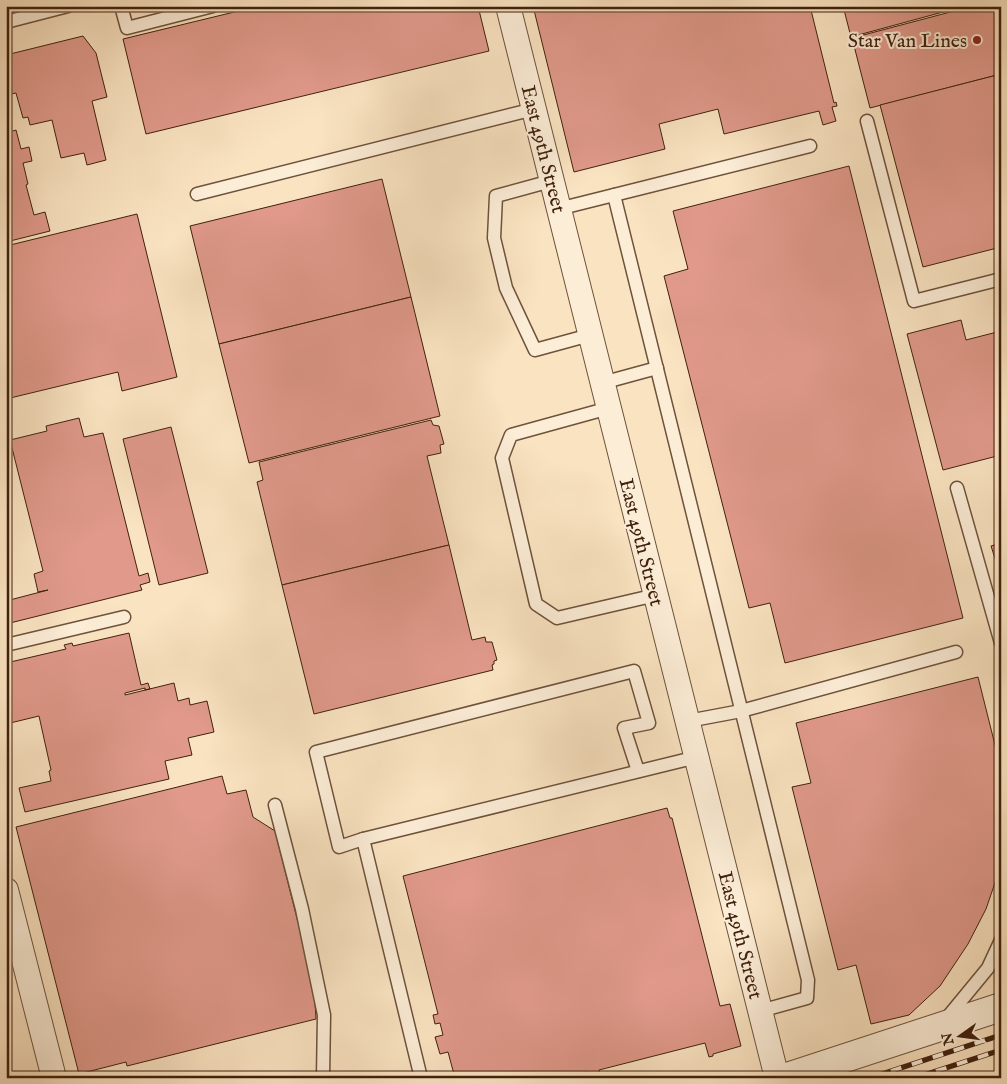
<svg xmlns="http://www.w3.org/2000/svg" width="1007" height="1084" font-family="'IM FELL English',serif">
	<style>
		.building { fill: #e0998a; stroke: #40210e }
		.lines { fill: none; stroke-linecap: round; stroke-linejoin: round }
		.service-casing { stroke: #6e523b; stroke-width: 15 }
		.minor-casing { stroke: #6e523b; stroke-width: 26 }
		.tertiary-casing { stroke: #6e523b; stroke-width: 30 }
		.service { stroke: #fcedd7; stroke-width: 12 }
		.minor { stroke: #fcedd7; stroke-width: 24 }
		.tertiary { stroke: #fcedd7; stroke-width: 28 }
		.rail-casing { stroke: #40210e; stroke-width: 5.5 }
		.rail { stroke: #fcedd7; stroke-width: 4; stroke-dasharray: 11; stroke-linecap: butt }
		.poi-dot { fill: #8f2418; stroke: #fcedd7; stroke-width: 2 }
		.labels { text-anchor: middle; stroke-width: 4; stroke-linejoin: round; paint-order: stroke }
		.poi-label { font-size: 20px; fill: #40210e; stroke: #fcedd7; text-anchor: end }
		.street-label { font-size: 20px; fill: #40210e; stroke: #fcedd7 }
	</style>
	<rect width="100%" height="100%" fill="#fae3c1"/>
	<filter id="stains"><feTurbulence type="fractalNoise" baseFrequency=".004" numOctaves="4"/><feColorMatrix values="0 0 0 0 .2 0 0 0 0 .09 0 0 0 0 .02 0 0 0 .5 -.17"/></filter>
	<radialGradient id="worn" r=".72"><stop offset=".6" stop-color="#630" stop-opacity="0"/><stop offset="1" stop-color="#630" stop-opacity=".3"/></radialGradient>
	<!-- building -->
	<g class="building">
		<path d="M259 6H478L489 51 146 134 123 39Z"/>
		<path d="M533 6H810L834 103 836 102 837 106 832 107 836 121 823 125 819 111 724 134 718 109 659 124 665 149 574 172Z"/>
		<path d="M843 6H965L851 37Z"/>
		<path d="M973 6H994L1001 33V74L870 108 852 38Z"/>
		<path d="M83 36 96 53 107 97 92 101 106 160 87 165 84 153 61 158 52 120 30 125 28 117 23 118 16 93 6 95V55Z"/>
		<path d="M1001 74V247L923 267 880 105Z"/>
		<path d="M16 130 21 149 29 147 32 161 23 163 28 184 26 185 34 215 45 212 50 231 6 242V133Z"/>
		<path d="M849 166 963 618 785 663 770 603 749 608 664 276 688 269 673 211Z"/>
		<path d="M382 179 411 297 219 344 190 226Z"/>
		<path d="M137 214 177 377 122 391 118 372 6 399V246Z"/>
		<path d="M411 297 440 416 249 463 219 344Z"/>
		<path d="M961 320 966 340 1001 331V455L943 470 907 334Z"/>
		<path d="M79 418 84 437 103 433 139 576 148 573 150 582 140 585 142 590 6 624V601L48 590 38 592 34 574 43 571 10 440 47 431 46 426Z"/>
		<path d="M431 420 433 425 439 426 444 444 440 445 441 453 427 456 449 545 282 585 257 482 263 480 259 462Z"/>
		<path d="M171 427 208 573 159 585 123 439Z"/>
		<path d="M1001 543V577L991 546Z"/>
		<path d="M449 545 472 640 485 637 486 642H492L497 660 494 661V664L492 665 493 670 314 714 282 585Z"/>
		<path d="M129 633 141 685 148 683 150 689 145 690V688L125 693V695L174 683 178 701 189 698 190 705 207 701 214 732 188 738 192 755 165 761 169 779 25 812 19 788 51 781 49 771 51 770 39 716 6 724V663L66 649 64 645 72 643 73 646Z"/>
		<path d="M978 677 1001 769V860L998 874 986 909 968 944 940 986 909 1015 871 1024 856 965 838 970 792 787 811 783 796 723Z"/>
		<path d="M222 776 227 794 246 790 253 817 275 831 314 986 316 1019 127 1066 126 1062 79 1074 16 827Z"/>
		<path d="M667 808 670 818H672L720 1006 730 1004 741 1046 713 1054V1056L709 1057 705 1043 599 1070 600 1075 590 1078H587L586 1072 564 1078H455L448 1052 440 1054 435 1037 443 1035 440 1023 435 1024 433 1015 438 1014 403 876Z"/>
	</g>
	<g class="lines">
		<defs>
			<g id="service">
				<path d="M121 6 127 28 213 6"/>
				<path d="M6 22 68 6"/>
				<path d="M867 121 914 301 1001 279"/>
				<path d="M551 181 496 196 494 238 506 288 535 350 590 335"/>
				<path d="M197 194 534 109"/>
				<path d="M558 209 614 195"/>
				<path d="M602 383 657 368"/>
				<path d="M609 408 511 435 502 458 536 604 557 618 656 595"/>
				<path d="M957 488 1001 643"/>
				<path d="M6 645 124 617"/>
				<path d="M688 721 741 711 956 652"/>
				<path d="M275 805 302 909 324 1015 323 1078"/>
				<path d="M363 839 339 847 316 752 634 671 649 723 624 728 638 771"/>
				<path d="M760 1011 807 998 808 980 614 195 810 146"/>
				<path d="M946 1019 988 968 1001 940"/>
				<path d="M421 1078 363 839 697 757"/>
			</g>
			<g id="minor">
				<path d="M508 6 777 1078"/>
				<path d="M6 890 54 1078"/>
			</g>
			<path id="tertiary" d="M784 1078 1001 1007"/>
		</defs>
		<!-- service casing -->
		<use href="#service" class="service-casing"/>
		<!-- minor casing -->
		<use href="#minor" class="minor-casing"/>
		<!-- tertiary casing -->
		<use href="#tertiary" class="tertiary-casing"/>
		<!-- service -->
		<use href="#service" class="service"/>
		<!-- minor -->
		<use href="#minor" class="minor"/>
		<!-- tertiary -->
		<use href="#tertiary" class="tertiary"/>
		<defs>
			<g id="rail">
				<path d="M870 1078 1001 1035"/>
				<path d="M915 1078 1001 1050"/>
			</g>
		</defs>
		<!-- rail casing -->
		<use href="#rail" class="rail-casing"/>
		<!-- rail -->
		<use href="#rail" class="rail"/>
	</g>
	<!-- markers -->
	<circle class="poi-dot" cx="977" cy="40" r="5"/>
	<g class="labels">
		<!-- poi labels -->
		<g class="poi-label">
			<text x="967" y="47">Star Van Lines</text>
		</g>
		<!-- street labels -->
		<g class="street-label">
			<text transform="translate(544 149) rotate(76)" y="7">East 49th Street</text>
			<text transform="translate(642 542) rotate(76)" y="7">East 49th Street</text>
			<text transform="translate(741 935) rotate(76)" y="7">East 49th Street</text>
		</g>
	</g>
	<!-- margin -->
	<rect width="1007" height="1084" fill="none" stroke="#fae3c1" stroke-width="25"/>
	<rect x="8" y="8" width="992" height="1069" fill="none" stroke="#40210e" stroke-width="2.5"/>
	<rect x="12" y="12" width="982" height="1059" fill="none" stroke="#40210e"/>
	<!-- north arrow -->
	<g transform="translate(960 1036) rotate(256)" stroke="#fcedd7" stroke-width="4" paint-order="stroke">
	<path d="M0-4L9 19L0 12L-9 19Z" fill="#40210e"/>
	<text y="-8" font-size="14" font-weight="bold" text-anchor="middle" fill="#40210e">N</text>
	</g>
	<rect width="100%" height="100%" filter="url(#stains)"/>
	<rect width="100%" height="100%" fill="url(#worn)"/>
</svg>
